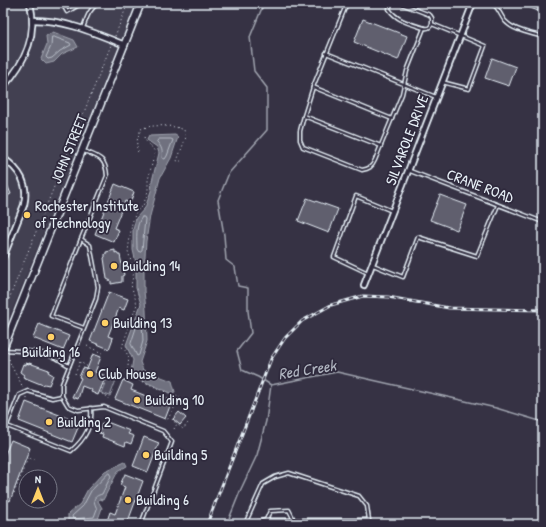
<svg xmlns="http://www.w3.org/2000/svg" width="546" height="527" font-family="'Patrick Hand',sans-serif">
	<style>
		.built { fill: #433f51 }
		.green { fill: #4d4b5c; stroke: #9a9eaa }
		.water { fill: #70717f; stroke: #a0a4af }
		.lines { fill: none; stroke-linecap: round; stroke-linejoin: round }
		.shore { stroke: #b8bec8; stroke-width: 1 }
		.stream { stroke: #a0a4af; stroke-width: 1.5 }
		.building { fill: #605e6e; stroke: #e8f1f8 }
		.lane-casing { stroke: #e8f1f8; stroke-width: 5 }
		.street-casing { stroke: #e8f1f8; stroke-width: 8 }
		.secondary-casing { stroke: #e8f1f8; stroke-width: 9 }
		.path { stroke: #e8f1f8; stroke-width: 1; stroke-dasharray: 1 3; stroke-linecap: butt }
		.lane { stroke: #2f2a3d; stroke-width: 2 }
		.street { stroke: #2f2a3d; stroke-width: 4.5 }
		.secondary { stroke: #2f2a3d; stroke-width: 6 }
		.rail-casing { stroke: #e8f1f8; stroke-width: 3 }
		.rail { stroke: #2f2a3d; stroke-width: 1.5; stroke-dasharray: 4.5; stroke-linecap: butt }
		.poi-dot { fill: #ffd166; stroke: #2f2a3d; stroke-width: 1.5 }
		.labels { text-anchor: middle; stroke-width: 3.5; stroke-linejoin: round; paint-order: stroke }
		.street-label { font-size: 15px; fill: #e8f1f8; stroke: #2f2a3d }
		.poi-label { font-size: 15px; fill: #e8f1f8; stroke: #2f2a3d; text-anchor: start }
		.water-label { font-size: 16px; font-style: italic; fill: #b2b7c2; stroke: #2f2a3d }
	</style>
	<rect width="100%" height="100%" fill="#363244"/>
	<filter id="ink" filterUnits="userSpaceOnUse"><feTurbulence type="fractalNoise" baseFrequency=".025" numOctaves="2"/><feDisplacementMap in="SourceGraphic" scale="8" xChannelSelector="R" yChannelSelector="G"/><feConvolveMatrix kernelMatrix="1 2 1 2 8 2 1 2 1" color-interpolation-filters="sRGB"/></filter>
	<g filter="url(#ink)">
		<!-- built -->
		<path class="built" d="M3 3H136L3 333Z"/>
		<!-- green -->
		<path class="green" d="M108 376 116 380 110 396 101 393Z"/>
		<!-- water -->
		<g class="water">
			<path d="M53 32 74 40 78 47 62 54 54 62 46 64 41 59 47 44 46 36Z"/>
			<path d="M175 135 178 137 171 158 160 178 150 216 146 241 144 271V291L146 310 147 341 140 362 143 370 172 381 175 392 171 393 134 377 131 372 133 360 126 345 141 304 136 288V263L133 250V230L136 218 145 208 151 191 152 181 159 153 157 147 147 140 149 136Z"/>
			<path d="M125 462 127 466 118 471 103 500 99 499 98 501 102 508 97 522H78L75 524H68V514L80 504 88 489 105 471Z"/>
		</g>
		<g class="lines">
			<!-- shore -->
			<g class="shore">
				<path d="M52 37H54L70 43 71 45 60 51 52 58 48 59 46 57 51 46Z"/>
				<path d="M159 139H171L173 140 167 156 165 159 162 158C163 152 162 147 157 142Z"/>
				<path d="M142 217H144L145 219 142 250 139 252 137 249C137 239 135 225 142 217Z"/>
				<path d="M139 320 142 321 143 341 139 355 137 356 131 344Z"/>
				<path d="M109 473 111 476 102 494C92 497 93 500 97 509L94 517 73 519 72 516 83 506 91 491Z"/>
			</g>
			<!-- stream -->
			<g class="stream">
				<path d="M264 3 250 37 254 71 267 88V130L229 173 218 200 224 235 226 260 235 267 238 286 248 288V311L251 333 237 351 242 370 258 377 271 385 337 372 496 408 543 422"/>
				<path d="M227 524 241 489 257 455 266 421 271 385"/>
			</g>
		</g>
		<!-- building -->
		<g class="building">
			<path d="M518 3H543V13Z"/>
			<path d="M363 19 407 36 398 60 354 42Z"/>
			<path d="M492 58 516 67 509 86 485 78Z"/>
			<path d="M3 175 11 194 3 198Z"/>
			<path d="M115 184 134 192 130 203 125 201 114 228 119 230 114 242 95 234Z"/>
			<path d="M440 195 467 205 457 230 430 220Z"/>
			<path d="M307 198 338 209 329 233 298 221Z"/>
			<path d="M115 250V253L117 252 118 255H120L124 275 122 276V282L111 284V281L107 279 104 258 105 257V254H106V252Z"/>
			<path d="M109 292 128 299 124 310 119 308 108 336 113 338 109 349 90 341Z"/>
			<path d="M39 324 69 336 63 350 33 338Z"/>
			<path d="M93 354 101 357 95 372 106 376 98 395 91 392 92 390 82 386 78 399 72 397 81 378 79 377 83 368 87 369Z"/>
			<path d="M26 363 29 364V363L49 370 48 372 53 375 49 385 44 384 43 385 23 377 24 375 20 372 23 364 26 365Z"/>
			<path d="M123 380 133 385 131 390 159 401 161 396 172 401 165 419 115 399Z"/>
			<path d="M26 402 80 423 72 442 19 421Z"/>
			<path d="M179 412 186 418 180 425 173 419Z"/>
			<path d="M107 422 130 431 128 434 134 436 131 444 126 442 125 446 102 437 103 434 99 433 102 423 107 424Z"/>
			<path d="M144 437 159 443 148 472 133 466Z"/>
			<path d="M11 440 30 448 10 501 3 498V459Z"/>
			<path d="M125 474 143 481 127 524H106L110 512 115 514 125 487 120 485Z"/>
		</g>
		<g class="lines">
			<defs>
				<g id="lane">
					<path d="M62 3 67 12 82 3"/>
					<path d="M347 3 313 87 304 116 300 131V140L303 147 362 170C369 169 372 167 375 160L402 94 407 71 424 28C428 29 430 28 432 24"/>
					<path d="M390 3 389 9C397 21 411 24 424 28"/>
					<path d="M399 3 430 15 432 18V24L485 46 469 89 442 82"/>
					<path d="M492 3C499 8 500 15 505 21 514 31 531 33 543 37"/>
					<path d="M83 28C87 17 89 9 99 3"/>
					<path d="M326 53 436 97"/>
					<path d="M313 87 392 119"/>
					<path d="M304 116 381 146"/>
					<path d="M84 151C99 157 106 158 107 176L81 239 90 245 98 287 96 299 62 384V396L68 406 78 410 104 407 163 431 172 442 141 524"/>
					<path d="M410 171 543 222"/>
					<path d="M81 239 51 316 84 328"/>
					<path d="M373 265 403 277 418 237 477 256 498 205"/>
					<path d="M368 273 334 257 356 196 392 211"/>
					<path d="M4 350 39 352 58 359 69 366"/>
					<path d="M7 426 71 451C84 440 93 426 91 408"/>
					<path d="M3 435 19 395 28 391 52 398 62 396"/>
					<path d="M266 520 270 511 289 510 294 520"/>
					<path d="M245 524 263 484 275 477 289 473 359 496 367 506 369 520H266L261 521 252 524"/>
				</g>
				<g id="street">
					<path d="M33 20C66 20 94 33 125 45"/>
					<path d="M3 87C25 63 38 36 30 3"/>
					<path d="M3 158C20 170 29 184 24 205L3 258"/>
					<path d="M364 285 473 3"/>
				</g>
				<path id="secondary" d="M3 349 141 3"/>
			</defs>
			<!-- lane casing -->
			<use href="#lane" class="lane-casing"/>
			<!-- street casing -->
			<use href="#street" class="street-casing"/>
			<!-- secondary casing -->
			<use href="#secondary" class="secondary-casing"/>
			<!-- path -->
			<g class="path">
				<path d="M115 36 128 3"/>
				<path d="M144 137C147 145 151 145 155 152L148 180V191L143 206 136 212 132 223 128 251 134 272 131 285 137 304 122 347C131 356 129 363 126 374L180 398 166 422"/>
				<path d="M138 152C135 144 138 136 141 129 151 124 175 125 184 130L186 137 177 161H181"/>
				<path d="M3 314 111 45"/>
				<path d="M87 346 102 353"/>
				<path d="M9 359C12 370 19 378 23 388"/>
				<path d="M75 374 80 362 88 367"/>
				<path d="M107 377 100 393 108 397V399"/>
				<path d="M27 399V395"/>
				<path d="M175 416 172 420 176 423"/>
				<path d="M174 429 177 424 183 429 188 423"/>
				<path d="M14 493 28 458 37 461"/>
			</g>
			<!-- lane -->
			<use href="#lane" class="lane"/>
			<!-- street -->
			<use href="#street" class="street"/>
			<!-- secondary -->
			<use href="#secondary" class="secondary"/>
			<defs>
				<path id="rail" d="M207 524 271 359 285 338 302 321 331 305 363 296 388 297 449 308 543 310"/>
			</defs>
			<!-- rail casing -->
			<use href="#rail" class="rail-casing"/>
			<!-- rail -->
			<use href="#rail" class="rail"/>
		</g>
	</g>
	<!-- markers -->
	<g class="poi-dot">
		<circle cx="27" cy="215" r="4"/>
		<circle cx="114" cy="266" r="4"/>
		<circle cx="105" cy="323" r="4"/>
		<circle cx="51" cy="337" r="4"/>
		<circle cx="90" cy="374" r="4"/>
		<circle cx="137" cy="400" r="4"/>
		<circle cx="49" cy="422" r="4"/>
		<circle cx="146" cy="455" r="4"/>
		<circle cx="128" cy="500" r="4"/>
	</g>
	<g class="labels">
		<!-- street labels -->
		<g class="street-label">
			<text transform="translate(407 140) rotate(-69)" y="5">SILVAROLE DRIVE</text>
			<text transform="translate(69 149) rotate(-68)" y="5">JOHN STREET</text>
			<text transform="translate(480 186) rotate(21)" y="5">CRANE ROAD</text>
		</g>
		<!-- poi labels -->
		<g class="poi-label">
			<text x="35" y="211">Rochester Institute<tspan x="35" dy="17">of Technology</tspan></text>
			<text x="122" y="271">Building 14</text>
			<text x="113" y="328">Building 13</text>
			<text x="51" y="357" text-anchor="middle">Building 16</text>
			<text x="98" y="379">Club House</text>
			<text x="145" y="405">Building 10</text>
			<text x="57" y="427">Building 2</text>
			<text x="154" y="460">Building 5</text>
			<text x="136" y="505">Building 6</text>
		</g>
		<!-- water labels -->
		<g class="water-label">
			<text transform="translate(307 369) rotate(-9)" y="6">Red Creek</text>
		</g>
	</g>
	<!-- margin -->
	<rect width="546" height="527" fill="none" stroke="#2f2a3d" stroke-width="16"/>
	<rect x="8" y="8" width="530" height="511" fill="none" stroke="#e8f1f8" stroke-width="1.5" filter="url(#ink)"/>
	<!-- north arrow -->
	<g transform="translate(38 489)"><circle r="19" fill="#2f2a3d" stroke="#797a88"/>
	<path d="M0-3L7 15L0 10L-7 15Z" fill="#ffd166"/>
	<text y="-6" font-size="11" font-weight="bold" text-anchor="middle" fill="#e8f1f8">N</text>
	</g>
</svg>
